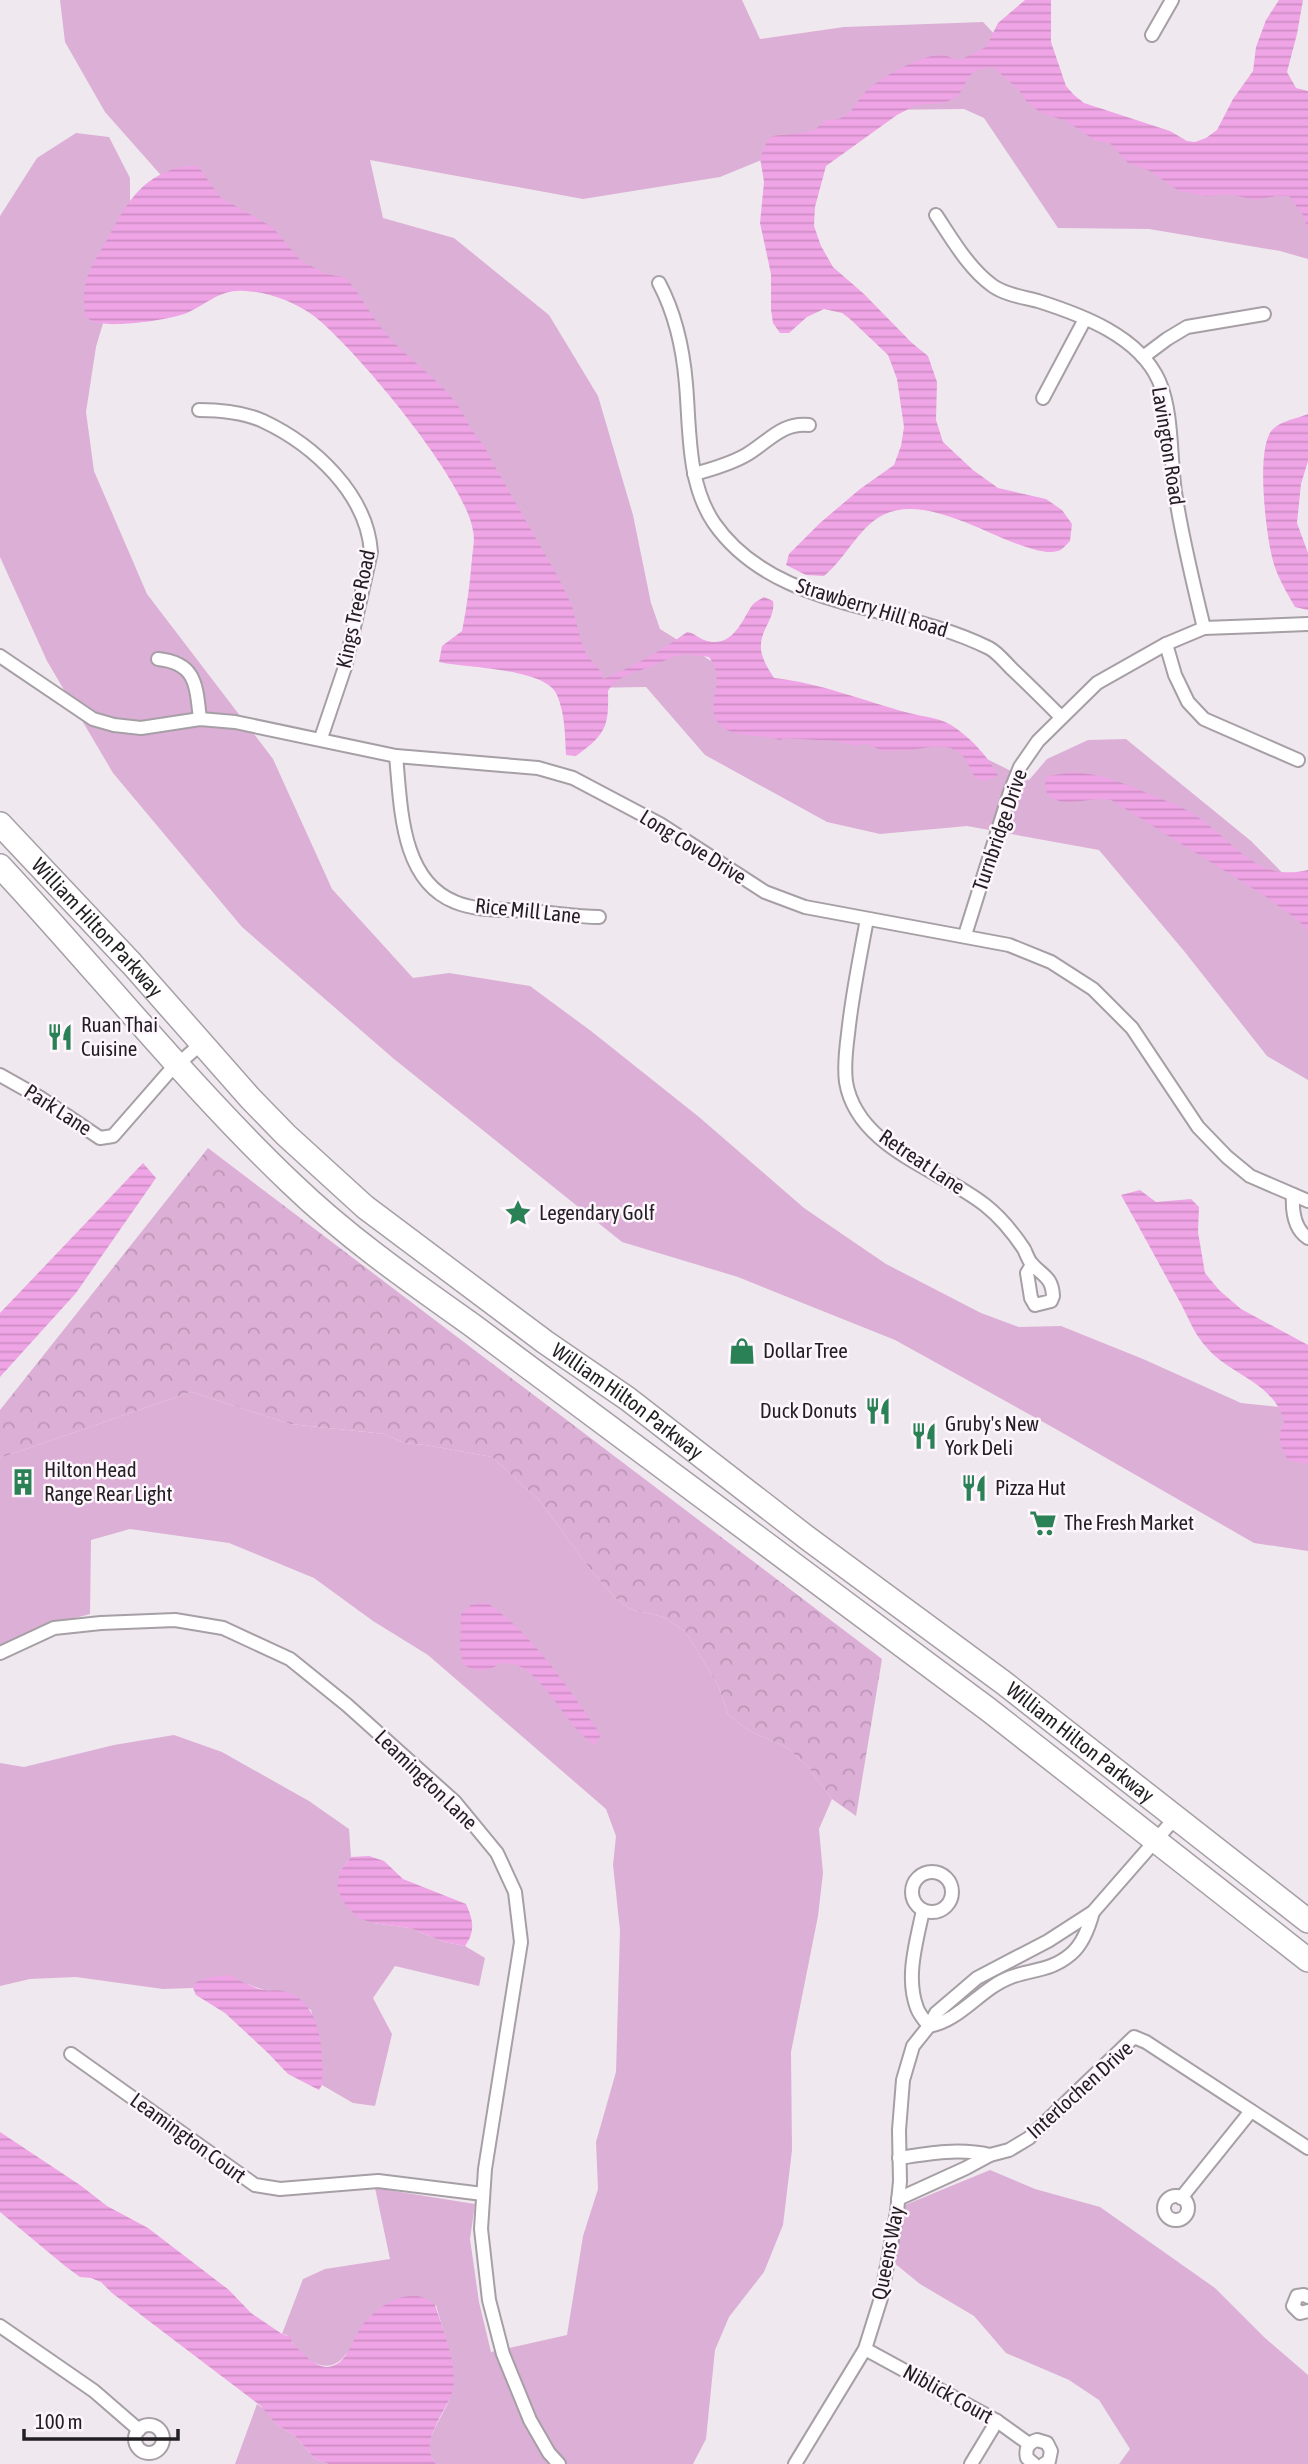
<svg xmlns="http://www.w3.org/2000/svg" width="1308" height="2464" font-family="'Asap Condensed',sans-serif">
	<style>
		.grass { fill: #dcafd6 }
		.forest { fill: url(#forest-crowns) }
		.water { fill: url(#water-rules) }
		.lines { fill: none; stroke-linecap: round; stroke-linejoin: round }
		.street-casing { stroke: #a69fa5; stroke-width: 16 }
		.highway-casing { stroke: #a69fa5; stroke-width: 26 }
		.street { stroke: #fff; stroke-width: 12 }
		.highway { stroke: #fff; stroke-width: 23 }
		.labels { text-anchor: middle; stroke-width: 5; stroke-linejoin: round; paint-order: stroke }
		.street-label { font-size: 21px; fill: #221f22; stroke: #fef6fc }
		.poi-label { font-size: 21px; fill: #221f22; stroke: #fef6fc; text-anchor: start }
	</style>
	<defs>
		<pattern id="forest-crowns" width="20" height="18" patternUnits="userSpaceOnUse" patternTransform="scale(1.75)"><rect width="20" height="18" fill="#dcafd6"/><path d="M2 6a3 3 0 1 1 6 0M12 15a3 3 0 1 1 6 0" fill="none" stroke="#bc96b7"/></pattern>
		<pattern id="water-rules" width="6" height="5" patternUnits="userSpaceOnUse" patternTransform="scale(1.75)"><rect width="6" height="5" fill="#efa4e5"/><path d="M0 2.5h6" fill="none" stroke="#cd8dc4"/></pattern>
	</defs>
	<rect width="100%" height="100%" fill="#f0e8ef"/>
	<!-- grass -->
	<g class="grass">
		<path d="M60 0H742L760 39 844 27 983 22 1014 55 1088 123 1160 149 1308 134V259L1280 251 1149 229 1058 228 984 118 964 109 883 110 720 177 583 199 370 160 383 218 454 238 549 315 598 396 633 515 651 603 660 629 740 679 933 732 1029 780 1047 759 1088 740 1126 739 1251 841 1308 899V1080L1267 1056 1184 951 1099 850 967 826 880 834 827 822 705 755 646 687 587 688 414 391 205 225 105 112 65 42Z"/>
		<path d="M76 133 109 137 130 178V232L96 347 86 412 94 471 147 594 273 759 332 889 413 978 449 973 530 986 591 1031 699 1117 804 1208 886 1264 981 1313 1019 1327 1061 1326 1143 1359 1241 1403 1308 1410V1551L1254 1543 1054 1428 895 1340 738 1277 622 1242 394 1059 242 927 113 773 47 661 0 557V216L37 158Z"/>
		<path d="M191 1392 290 1424 385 1434 404 1443 426 1445 492 1457 540 1501 586 1564 614 1597 630 1609 663 1617 685 1631 718 1685 728 1714 749 1731 786 1747 809 1768 832 1799 819 1829 823 1873 818 1916 791 2052 792 2150 783 2225 764 2272 729 2317 715 2350 706 2439 693 2464H436C418 2442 444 2418 450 2397 459 2368 443 2333 436 2305L346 2354C326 2381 300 2356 287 2335L282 2334 303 2279 325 2269 390 2259 375 2188 475 2204 470 2239 479 2302 491 2352 567 2335 583 2236 598 2189 596 2142 616 2072 620 1930 613 1865 616 1836 606 1809 428 1655 373 1621 314 1578 229 1543 130 1529 91 1540 90 1614 45 1626 0 1646V1458Z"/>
		<path d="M174 1735 222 1752 309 1801 349 1829 351 1857 340 1871 373 1923 410 1928 444 1942 465 1946 485 1958 479 1986 395 1966 373 1998 392 2034 375 2106 353 2103 322 2085 321 2050 311 2010 282 1991 264 1990 247 1984 197 1982 193 1988 163 1989 76 1977 30 1979 0 1986V1763L24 1767 114 1745Z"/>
		<path d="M990 2170 1035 2189 1100 2207 1215 2288 1265 2338 1308 2375V2464H1119L1130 2449 1099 2400 1069 2380 1006 2353 974 2316 920 2284 893 2262 905 2205Z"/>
		<path d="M257 2404 268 2412 276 2424 295 2436 315 2459 329 2464H235Z"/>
	</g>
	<!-- forest -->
	<path class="forest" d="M208 1148 882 1659 856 1816 832 1799 809 1768 786 1747 749 1731 728 1714 718 1685 685 1631 663 1617 630 1609 614 1597 586 1564 540 1501 492 1457 426 1445 404 1443 385 1434 290 1424 191 1392 0 1458V1410Z"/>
	<!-- water -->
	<g class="water">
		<path d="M1025 0H1051V42L1066 86 1074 95 1084 103 1170 131 1187 141 1195 142 1206 138 1217 130 1233 99 1253 71 1256 47 1266 20 1279 0H1303L1297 34 1287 72 1296 88 1308 91V229L1303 215 1289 196H1276L1255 200 1229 194 1206 196 1179 191 1150 171 1128 163 1110 143 1096 141 1066 121 1041 113 1027 102 1019 90 993 67C966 70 970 77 958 96L944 103 916 105 897 115 826 166 815 207 814 226 821 246 833 267 864 294 912 343 928 356 937 382 936 420 943 442 973 470 998 488 1046 499 1062 510 1072 524 1070 541C1067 544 1062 550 1058 551 1048 554 1036 550 1026 547 986 535 925 494 883 515 859 527 846 558 824 576L806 575 786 565 789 554 820 523 860 489 894 465 901 446 904 427 897 379 888 355 850 319 842 313 824 309 807 317 789 333H780L773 323 771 310V274L760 223 764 182 760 158 768 139 773 136 807 132 814 130 826 120C855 121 852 101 871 87 886 75 921 55 940 55 947 55 953 59 960 60L986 47 998 23Z"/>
		<path d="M185 166H198L220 197 272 227 301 261 327 274 346 278C362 296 371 317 387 335 407 358 434 376 453 399 461 408 464 417 470 427 477 438 486 446 490 458L558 577 572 606 581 641 586 654 602 673 603 679C633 667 661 651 687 632 695 633 699 639 707 641 732 647 741 623 751 607 754 602 759 600 764 597L773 601C776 617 761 629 761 645 760 657 768 668 774 678 821 683 864 701 909 713 924 717 937 717 951 725 970 737 988 756 998 776L983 781 975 778 966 760 960 753 951 748 937 746 911 750 883 751 865 743 857 746 835 741 784 738 780 740C763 734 741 738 725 729 703 715 720 691 716 672 715 666 712 662 709 657 699 656 690 654 681 655 671 657 664 661 655 665 638 672 618 674 608 691 609 727 606 734 576 756L566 755C565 735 565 714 557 695 546 668 466 668 439 662L442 646 462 631C467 606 470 583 472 558 473 549 475 539 473 531 466 481 356 349 314 316 295 302 269 292 245 291 220 289 207 304 187 313 170 320 116 327 98 323 93 323 89 319 85 316 80 274 93 267 110 234 129 199 144 175 185 166Z"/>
		<path d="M1308 414V461L1301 484 1297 523 1308 553V610L1295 607C1286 591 1276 575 1272 557 1266 533 1255 446 1273 429 1281 421 1298 418 1308 414Z"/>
		<path d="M1073 772C1101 774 1124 783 1149 794 1165 801 1179 805 1193 814 1233 839 1254 883 1308 870V931L1299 921 1265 896 1111 800C1089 795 1066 811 1047 794L1045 781 1048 776Z"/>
		<path d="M143 1163 156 1178 76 1293 0 1377V1313Z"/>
		<path d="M1140 1190 1156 1202 1191 1199 1199 1207 1198 1232 1205 1273 1219 1290 1241 1309 1308 1345V1464L1288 1460C1280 1445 1276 1439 1284 1422 1275 1383 1232 1376 1208 1349 1194 1334 1190 1321 1181 1304 1161 1267 1141 1231 1121 1195Z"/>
		<path d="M486 1602C535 1636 567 1687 601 1735L594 1745C566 1725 553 1690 526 1670 518 1664 509 1663 500 1663 489 1672 476 1673 463 1664L460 1650 461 1614 471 1605Z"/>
		<path d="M369 1856 384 1861 403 1879 466 1904C473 1920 476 1931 465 1946L444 1942 410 1928 373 1923 358 1918 345 1904 337 1888 340 1871 351 1857Z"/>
		<path d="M229 1975C240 1980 252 1988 264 1990 271 1991 279 1989 286 1992 323 2004 323 2052 322 2085L319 2090 288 2074 267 2052 225 2013 196 1995 193 1988 196 1982 210 1977Z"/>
		<path d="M0 2132 80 2185 107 2206 148 2228 229 2290 251 2313 282 2334 291 2337 292 2343C301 2351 314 2367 327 2367 347 2366 352 2340 361 2327 376 2306 413 2282 435 2305 442 2327 458 2366 453 2389 448 2411 417 2441 436 2464H329L315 2459 295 2436 276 2424 261 2406 112 2293 101 2282 91 2278 80 2277 65 2266 0 2212Z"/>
	</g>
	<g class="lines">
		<defs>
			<g id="street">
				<path d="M1152 35 1172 0"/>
				<path d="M936 215C952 239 969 269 993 286 1006 295 1023 297 1038 301 1082 315 1139 336 1159 381 1173 413 1170 458 1175 492 1182 538 1193 583 1204 628"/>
				<path d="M659 283C676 315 683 348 686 384 690 430 687 483 714 523 775 611 900 603 989 648 997 652 1005 662 1012 669 1029 685 1045 701 1061 717"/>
				<path d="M1143 357 1167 339 1187 327 1264 314"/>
				<path d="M1043 398 1085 319"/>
				<path d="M199 410C220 410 243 412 263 421 314 445 367 494 371 552L345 667 321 738"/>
				<path d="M694 474C713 469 730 464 746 455 768 442 782 422 809 425"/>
				<path d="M1166 644 1175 675 1188 702 1204 719 1298 760"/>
				<path d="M0 656 93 719 114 725 141 728 200 719 235 722 396 756 538 768 573 778 660 824 765 892 805 907 1009 945 1051 962 1093 989 1132 1028 1198 1127 1227 1157 1250 1176 1308 1201"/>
				<path d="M158 659C197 663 196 686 200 719"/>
				<path d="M396 756C401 805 400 880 455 902 476 911 502 909 525 911 550 912 574 917 599 917"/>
				<path d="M867 919C860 957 852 995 848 1034 846 1049 844 1067 846 1082 857 1148 940 1169 985 1205 999 1216 1014 1234 1024 1249 1026 1253 1028 1259 1031 1263 1042 1276 1052 1276 1053 1296L1051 1301 1035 1305 1031 1298 1027 1273 1032 1265"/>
				<path d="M965 935 1010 792 1020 767 1038 741 1097 683 1166 644 1204 628 1308 624"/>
				<path d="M0 1075 39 1097 100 1138 113 1136 168 1073 203 1042"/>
				<path d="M1293 1195C1292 1212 1294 1229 1308 1238"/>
				<path d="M0 1653 54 1628 101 1623 175 1620 223 1628 290 1659 347 1705 455 1802 497 1853 515 1892 521 1942 485 2169 481 2229 489 2300 503 2354 530 2420 549 2453 559 2464"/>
				<circle cx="932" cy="1892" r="20"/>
				<path d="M923 1910C917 1940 905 1977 917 2008 919 2014 925 2021 929 2026"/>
				<path d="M929 2026C960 2021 981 1988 1011 1977 1033 1969 1051 1971 1071 1954 1083 1944 1089 1927 1093 1912"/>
				<path d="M71 2054 255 2185 280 2189 378 2181 483 2194"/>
				<path d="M899 2158C930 2153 960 2148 990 2155"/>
				<circle cx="1176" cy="2208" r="12"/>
				<path d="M1181 2198 1251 2111"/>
				<path d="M898 2199 966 2168 990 2155 1009 2150 1029 2138 1134 2037 1146 2042 1308 2148"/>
				<path d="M1308 2297 1304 2295 1297 2296 1293 2306 1300 2313 1308 2311"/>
				<path d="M0 2326 94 2391 139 2430"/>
				<path d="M865 2349 997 2421 1029 2444"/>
				<circle cx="149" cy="2439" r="14"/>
				<path d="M795 2464 865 2349 881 2298 897 2212 900 2181 899 2130 903 2080 913 2046 929 2026 936 2013 977 1978 1048 1941 1093 1912 1176 1817"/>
				<path d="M971 2464 997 2421"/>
				<path d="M1034 2464 1027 2458C1025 2449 1028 2443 1037 2440L1047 2443 1051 2451 1049 2461 1044 2464"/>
			</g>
			<g id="highway">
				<path id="s1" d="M0 824 132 964 250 1098 286 1135 365 1207 545 1342 628 1399 806 1537 1004 1683 1308 1921"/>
				<path d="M0 866C98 971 188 1085 292 1184 347 1237 410 1281 472 1325L989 1710 1308 1960"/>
			</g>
		</defs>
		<!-- street casing -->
		<use href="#street" class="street-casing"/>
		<!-- highway casing -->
		<use href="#highway" class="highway-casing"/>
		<!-- street -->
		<use href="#street" class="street"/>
		<!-- highway -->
		<use href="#highway" class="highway"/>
	</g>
	<!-- icons -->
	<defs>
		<symbol id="restaurant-bare" viewBox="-9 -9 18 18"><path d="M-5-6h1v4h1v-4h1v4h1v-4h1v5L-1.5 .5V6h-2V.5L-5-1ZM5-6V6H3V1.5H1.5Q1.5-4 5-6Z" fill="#298155" stroke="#fef6fc" stroke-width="2.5" paint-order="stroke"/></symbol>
		<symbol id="sight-bare" viewBox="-9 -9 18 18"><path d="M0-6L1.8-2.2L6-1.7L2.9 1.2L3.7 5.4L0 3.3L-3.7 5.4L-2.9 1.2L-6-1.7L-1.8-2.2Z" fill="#298155" stroke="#fef6fc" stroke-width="2.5" paint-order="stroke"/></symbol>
		<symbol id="shop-bare" viewBox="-9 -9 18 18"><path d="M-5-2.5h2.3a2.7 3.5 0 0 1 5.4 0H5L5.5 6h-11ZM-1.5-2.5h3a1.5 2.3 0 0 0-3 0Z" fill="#298155" stroke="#fef6fc" stroke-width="2.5" paint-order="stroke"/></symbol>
		<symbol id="building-bare" viewBox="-9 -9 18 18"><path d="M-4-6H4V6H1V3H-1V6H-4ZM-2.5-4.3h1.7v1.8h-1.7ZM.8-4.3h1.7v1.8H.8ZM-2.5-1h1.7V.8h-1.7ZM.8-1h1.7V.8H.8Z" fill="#298155" stroke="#fef6fc" stroke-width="2.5" paint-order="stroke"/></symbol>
		<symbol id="supermarket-bare" viewBox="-9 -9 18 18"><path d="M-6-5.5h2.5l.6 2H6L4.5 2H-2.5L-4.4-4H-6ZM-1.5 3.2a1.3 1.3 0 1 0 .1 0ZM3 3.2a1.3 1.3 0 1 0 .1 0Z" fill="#298155" stroke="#fef6fc" stroke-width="2.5" paint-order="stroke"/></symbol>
	</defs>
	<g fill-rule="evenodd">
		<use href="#restaurant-bare" x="41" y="1018" width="38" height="38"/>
		<use href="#sight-bare" x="499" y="1194" width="38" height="38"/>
		<use href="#shop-bare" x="723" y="1332" width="38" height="38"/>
		<use href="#restaurant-bare" x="859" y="1392" width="38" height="38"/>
		<use href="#restaurant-bare" x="905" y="1417" width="38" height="38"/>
		<use href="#building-bare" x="4" y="1463" width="38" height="38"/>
		<use href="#restaurant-bare" x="955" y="1469" width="38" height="38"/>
		<use href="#supermarket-bare" x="1024" y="1504" width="38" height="38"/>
	</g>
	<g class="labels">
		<!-- street labels -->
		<g class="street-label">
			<text transform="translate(1168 446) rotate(81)" y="7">Lavington Road</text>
			<text transform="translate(872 608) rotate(17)" y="7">Strawberry Hill Road</text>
			<text transform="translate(356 609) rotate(-78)" y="7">Kings Tree Road</text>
			<text transform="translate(1000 830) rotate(-71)" y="7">Turnbridge Drive</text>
			<text transform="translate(693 847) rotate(32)" y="7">Long Cove Drive</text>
			<text transform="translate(528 911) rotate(6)" y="7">Rice Mill Lane</text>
			<text dy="7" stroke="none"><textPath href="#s1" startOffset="142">William Hilton Parkway</textPath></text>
			<text transform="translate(58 1110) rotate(33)" y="7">Park Lane</text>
			<text transform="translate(922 1162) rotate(34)" y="7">Retreat Lane</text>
			<text dy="7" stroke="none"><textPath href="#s1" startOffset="856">William Hilton Parkway</textPath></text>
			<text dy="7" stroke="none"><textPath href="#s1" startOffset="1423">William Hilton Parkway</textPath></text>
			<text transform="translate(426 1780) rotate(44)" y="7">Leamington Lane</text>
			<text transform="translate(1080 2090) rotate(-42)" y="7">Interlochen Drive</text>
			<text transform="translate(188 2138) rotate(36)" y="7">Leamington Court</text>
			<text transform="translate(888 2253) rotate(-79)" y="7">Queens Way</text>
			<text transform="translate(948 2394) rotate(29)" y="7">Niblick Court</text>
		</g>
		<!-- poi labels -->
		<g class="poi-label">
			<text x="81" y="1032">Ruan Thai<tspan x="81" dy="24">Cuisine</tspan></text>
			<text x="539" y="1220">Legendary Golf</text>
			<text x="763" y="1358">Dollar Tree</text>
			<text x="857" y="1418" text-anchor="end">Duck Donuts</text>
			<text x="945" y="1431">Gruby's New<tspan x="945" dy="24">York Deli</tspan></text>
			<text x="44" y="1477">Hilton Head<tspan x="44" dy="24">Range Rear Light</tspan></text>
			<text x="995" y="1495">Pizza Hut</text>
			<text x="1064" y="1530">The Fresh Market</text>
		</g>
	</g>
	<!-- scale -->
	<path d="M24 2429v10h154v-10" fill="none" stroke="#221f22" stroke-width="3.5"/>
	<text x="35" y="2429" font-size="21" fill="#221f22" stroke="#fef6fc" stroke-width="5" paint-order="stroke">100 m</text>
</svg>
